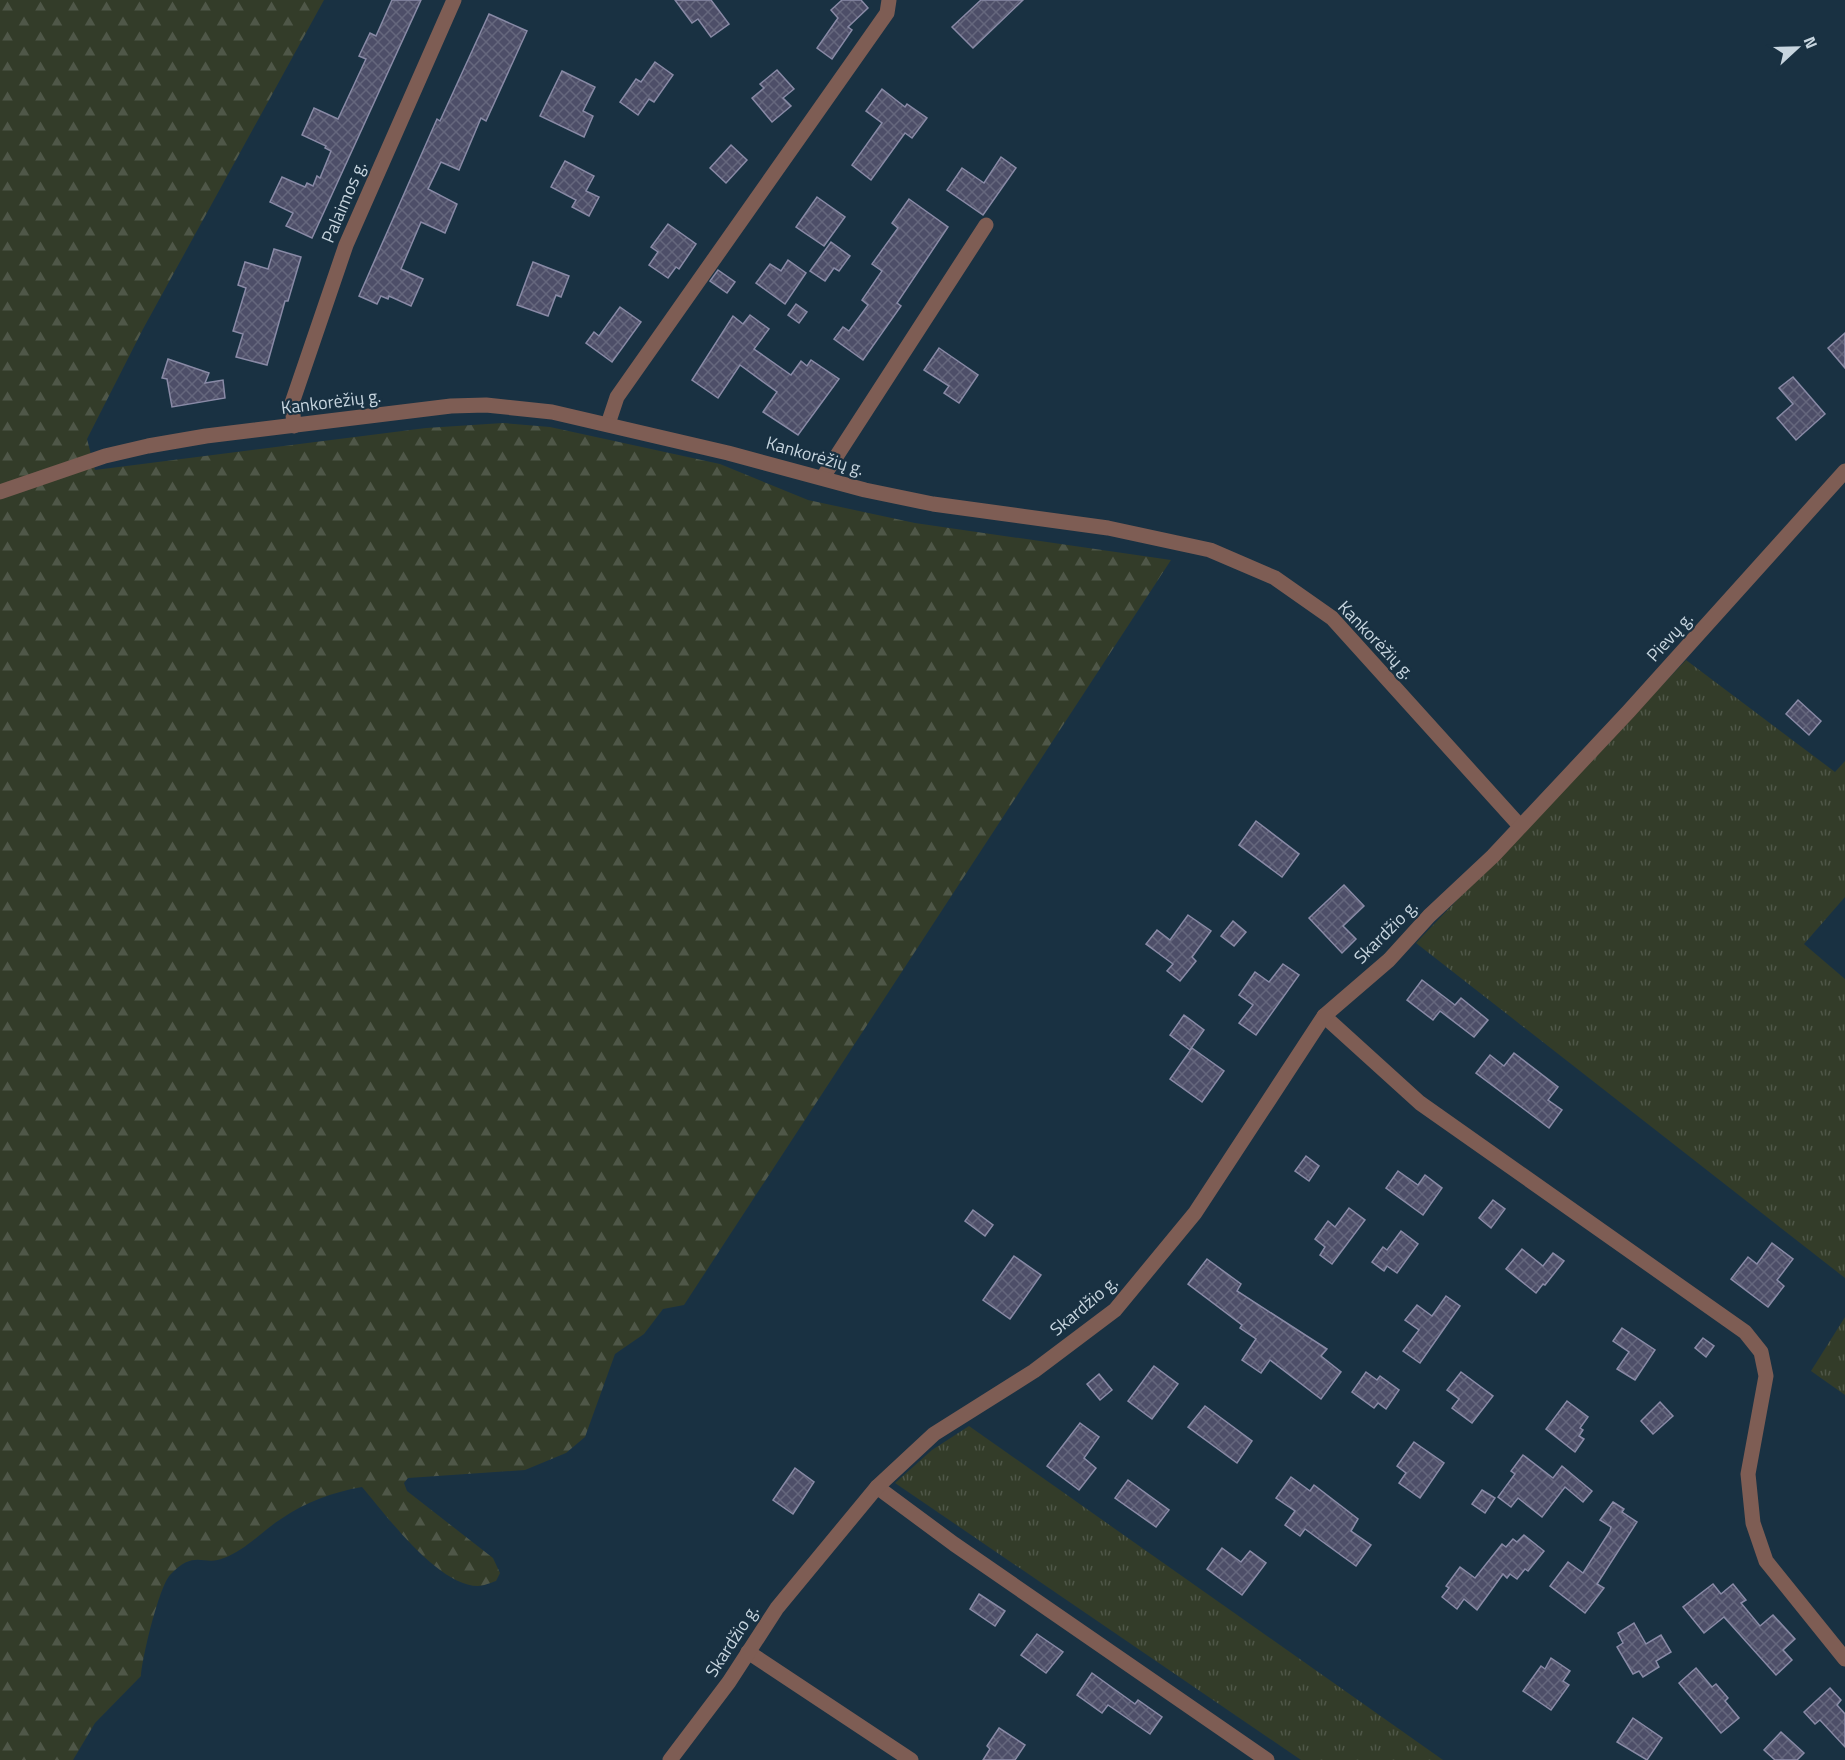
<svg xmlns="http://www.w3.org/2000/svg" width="1845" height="1760" font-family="'Titillium Web',sans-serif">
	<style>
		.grass { fill: url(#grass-tufts) }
		.forest { fill: url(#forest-firs) }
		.building { fill: url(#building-cross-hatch); stroke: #898aa6; stroke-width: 1.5 }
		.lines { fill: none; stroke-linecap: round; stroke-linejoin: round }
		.street { stroke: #7e5d54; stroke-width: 15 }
		.labels { text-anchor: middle; stroke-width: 4.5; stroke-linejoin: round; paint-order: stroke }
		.street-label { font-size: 18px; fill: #c7d5df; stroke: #193142 }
	</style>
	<defs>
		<pattern id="grass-tufts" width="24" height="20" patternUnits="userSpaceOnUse" patternTransform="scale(1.5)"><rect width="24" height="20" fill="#333c29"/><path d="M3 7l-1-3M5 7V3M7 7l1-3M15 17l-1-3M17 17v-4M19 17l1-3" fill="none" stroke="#4f5748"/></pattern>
		<pattern id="forest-firs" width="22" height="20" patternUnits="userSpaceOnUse" patternTransform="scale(1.5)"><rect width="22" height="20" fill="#333c29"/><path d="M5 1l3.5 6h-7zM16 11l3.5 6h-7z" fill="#4f5748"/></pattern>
		<pattern id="building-cross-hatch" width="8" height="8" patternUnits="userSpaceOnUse" patternTransform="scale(1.5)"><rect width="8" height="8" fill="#4d4e68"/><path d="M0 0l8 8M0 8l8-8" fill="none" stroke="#65677d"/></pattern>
	</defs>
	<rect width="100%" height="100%" fill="#193142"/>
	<!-- grass -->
	<g class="grass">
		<path d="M1686 660 1835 772 1845 761V897L1804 944 1845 979V1278L1416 943Z"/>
		<path d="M1845 1317V1395L1811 1371Z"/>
		<path d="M969 1426 1443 1760H1301L895 1483 932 1450Z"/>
	</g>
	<!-- forest -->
	<path class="forest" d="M0 0H324L143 329 87 439 95 470 426 428 503 423 550 427 720 464 808 500 915 523 1171 560 684 1305 663 1309 644 1334 615 1354 585 1437 566 1453 525 1470 408 1478 404 1483 407 1491 493 1558 500 1573 496 1581C490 1583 483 1586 478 1586 438 1586 386 1515 362 1487 334 1492 305 1502 281 1519 262 1531 246 1550 224 1558 204 1567 195 1548 170 1575 159 1587 142 1658 141 1676L95 1723 73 1760H0Z"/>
	<!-- building -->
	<g class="building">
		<path d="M392 0H421L312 238 286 226 293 213 270 202 282 177 305 187 307 183 313 186 317 176 320 178 331 151 325 148 326 146 302 135 314 108 338 119 366 59 359 56 370 33 376 36Z"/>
		<path d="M675 0H711L729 24 711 37 698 19 692 23Z"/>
		<path d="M842 0H861L868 8 848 27 852 30 832 59 817 48 838 18 831 10Z"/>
		<path d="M981 0H1023L973 48 952 27Z"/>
		<path d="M489 14 527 31 486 121 481 118 459 170 441 162 428 189 457 204 445 233 421 222 401 269 423 279 411 306 389 296 388 299 381 296 377 304 359 296 437 119 440 121Z"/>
		<path d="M655 62 673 75 654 102 649 99 638 115 620 102 636 79 641 82Z"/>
		<path d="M777 70 794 89 783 98 791 106 772 122 752 98 764 88 760 84Z"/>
		<path d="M562 71 595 87 583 111 593 116 584 137 540 116Z"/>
		<path d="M882 89 905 107 907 104 927 118 912 138 905 133 871 180 852 165 882 123 866 111Z"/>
		<path d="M731 145 747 160 726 183 710 168Z"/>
		<path d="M1001 157 1016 168 983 215 947 190 962 168 984 183Z"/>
		<path d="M565 161 594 176 586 191 599 197 589 216 572 207 576 200 551 187Z"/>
		<path d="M817 197 845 217 824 246 796 227Z"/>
		<path d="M909 199 948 227 897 303 901 306 863 360 834 339 843 327 849 331 868 305 862 300 882 271 872 264 898 228 892 223Z"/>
		<path d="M668 224 696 244 679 269 676 267 668 278 649 265 658 252 651 247Z"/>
		<path d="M831 242 850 256 839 271 834 268 825 281 810 271Z"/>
		<path d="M274 249 301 257 288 301H285L267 365 236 357 243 334 233 331 246 288 238 285 245 262 268 269Z"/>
		<path d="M788 260 806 273 785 304 756 283 770 264 781 271Z"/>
		<path d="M533 262 569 276 561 297 556 295 548 316 517 305Z"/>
		<path d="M718 270 735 282 727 293 710 281Z"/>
		<path d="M796 304 807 312 799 323 788 315Z"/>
		<path d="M620 307 641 322 612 362 586 343 594 332 599 336Z"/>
		<path d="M750 315 769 329 754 349 791 375 801 361 807 366 811 360 839 379 798 435 763 412 777 392 740 365 718 398 692 380 733 316 743 324Z"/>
		<path d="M1845 333V368L1828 348Z"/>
		<path d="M939 348 978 375 959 403 944 393 949 386 924 370Z"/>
		<path d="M168 359 209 373 205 383 223 380 225 398 172 407 167 379 162 378Z"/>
		<path d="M1793 377 1825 414 1796 440 1777 418 1793 404 1779 388Z"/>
		<path d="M1798 700 1821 721 1809 735 1786 714Z"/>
		<path d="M1256 821 1299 854 1282 877 1239 845Z"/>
		<path d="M1344 885 1364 906 1343 926 1356 939 1342 953 1309 918Z"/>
		<path d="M1188 915 1211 931 1192 957 1196 961 1180 981 1167 971 1173 964 1146 944 1157 930 1170 940Z"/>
		<path d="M1233 921 1246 932 1234 946 1221 936Z"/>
		<path d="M1283 964 1299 975 1256 1035 1239 1023 1253 1005 1239 995 1255 972 1269 982Z"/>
		<path d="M1422 980 1455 1005 1461 998 1488 1020 1474 1037 1440 1011 1433 1020 1407 1000Z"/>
		<path d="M1184 1015 1204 1030 1190 1050 1170 1035Z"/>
		<path d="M1192 1048 1224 1071 1202 1102 1170 1079Z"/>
		<path d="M1514 1053 1558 1087 1548 1100 1562 1110 1549 1128 1476 1073 1490 1055 1504 1066Z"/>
		<path d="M1306 1156 1319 1166 1309 1181 1295 1171Z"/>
		<path d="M1398 1171 1418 1185 1425 1175 1442 1188 1423 1215 1386 1188Z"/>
		<path d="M1493 1200 1505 1209 1491 1228 1479 1218Z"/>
		<path d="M1349 1208 1365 1220 1332 1264 1320 1255 1325 1247 1315 1239 1328 1221 1335 1227Z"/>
		<path d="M973 1210 993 1225 985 1236 965 1221Z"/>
		<path d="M1401 1231 1418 1244 1397 1273 1387 1266 1384 1271 1372 1262 1383 1247 1387 1250Z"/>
		<path d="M1772 1243 1793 1259 1777 1280 1784 1286 1768 1307 1731 1279 1748 1257 1757 1264Z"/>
		<path d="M1522 1249 1543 1266 1553 1253 1564 1261 1545 1285 1543 1284 1536 1293 1506 1269Z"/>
		<path d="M1014 1256 1041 1275 1010 1319 983 1300Z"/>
		<path d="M1207 1259 1241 1284 1237 1291 1327 1349 1321 1356 1341 1372 1321 1399 1270 1360 1261 1373 1242 1360 1256 1339 1240 1328 1242 1325 1188 1284Z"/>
		<path d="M1446 1296 1460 1306 1420 1363 1403 1351 1419 1330 1405 1320 1417 1305 1432 1316Z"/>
		<path d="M1622 1328 1655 1350 1635 1380 1617 1369 1629 1352 1613 1341Z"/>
		<path d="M1703 1338 1714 1346 1706 1357 1695 1348Z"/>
		<path d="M1154 1366 1178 1384 1152 1419 1128 1401Z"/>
		<path d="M1366 1372 1377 1380 1380 1376 1399 1390 1386 1409 1378 1403 1374 1408 1352 1392Z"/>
		<path d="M1461 1372 1493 1396 1472 1423 1452 1408 1459 1399 1447 1390Z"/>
		<path d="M1099 1374 1112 1390 1100 1400 1087 1384Z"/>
		<path d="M1567 1401 1588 1417 1580 1428 1583 1430 1579 1436 1584 1439 1575 1452 1546 1429Z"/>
		<path d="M1660 1402 1673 1416 1653 1434 1641 1421Z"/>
		<path d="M1205 1406 1252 1441 1237 1463 1188 1427Z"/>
		<path d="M1080 1423 1099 1437 1084 1458 1096 1468 1079 1490 1047 1466Z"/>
		<path d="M1414 1442 1444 1463 1420 1498 1399 1483 1406 1473 1397 1466Z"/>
		<path d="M1523 1455 1553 1478 1562 1466 1592 1491 1583 1502 1565 1487 1542 1517 1518 1498 1511 1507 1498 1497 1515 1474 1511 1471Z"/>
		<path d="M795 1468 814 1482 793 1514 773 1500Z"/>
		<path d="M1291 1477 1310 1491 1314 1485 1358 1519 1351 1531 1371 1545 1356 1566 1305 1529 1300 1536 1285 1525 1295 1511 1276 1498Z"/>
		<path d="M1128 1480 1169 1510 1156 1527 1115 1498Z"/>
		<path d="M1482 1490 1495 1498 1485 1513 1472 1504Z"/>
		<path d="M1613 1502 1624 1509 1622 1512 1637 1522 1597 1584 1604 1588 1585 1613 1550 1586 1568 1562 1583 1573 1610 1531 1611 1527 1600 1520Z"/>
		<path d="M1524 1535 1544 1551 1528 1571 1525 1569 1517 1579 1510 1574 1507 1578 1503 1574 1477 1610 1464 1599 1457 1609 1442 1597 1449 1588 1446 1586 1460 1567 1475 1578 1502 1544 1506 1547 1513 1539 1517 1542Z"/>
		<path d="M1222 1548 1241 1562 1250 1551 1266 1563 1242 1595 1207 1569Z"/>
		<path d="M1713 1584 1721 1594 1733 1584 1746 1600 1741 1603 1760 1626 1773 1615 1795 1639 1783 1650 1792 1660 1776 1675 1724 1617 1704 1633 1683 1607Z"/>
		<path d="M979 1594 1005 1611 995 1626 970 1609Z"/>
		<path d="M1634 1623 1646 1644 1661 1635 1671 1652 1656 1661 1659 1667 1643 1677 1639 1671 1633 1674 1617 1647 1623 1643 1618 1633Z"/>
		<path d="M1037 1634 1063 1652 1046 1673 1021 1655Z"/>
		<path d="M1551 1658 1570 1671 1563 1681 1569 1685 1551 1710 1523 1691 1541 1666 1545 1669Z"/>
		<path d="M1696 1668 1712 1687 1716 1684 1728 1698 1725 1701 1739 1718 1721 1733 1679 1683Z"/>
		<path d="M1092 1673 1135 1704 1138 1700 1162 1717 1150 1734 1108 1705 1102 1713 1077 1695Z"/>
		<path d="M1830 1688 1841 1700 1837 1705 1845 1714V1747L1820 1720 1815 1724 1804 1712Z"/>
		<path d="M1633 1718 1662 1738 1647 1760 1617 1742Z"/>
		<path d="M999 1728 1025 1745 1015 1760H983L990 1749 987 1746Z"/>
		<path d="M1781 1732 1804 1753 1797 1760H1775L1764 1750Z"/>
	</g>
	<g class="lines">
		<!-- street -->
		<g class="street">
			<path d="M608 424 617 397 887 13 889 0"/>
			<path d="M294 426 292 403 346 245 454 0"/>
			<path d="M823 477 986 225"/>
			<path d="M0 492 105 456 148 446 206 436 451 406 486 405 552 412 728 453 865 490 933 504 1108 528 1210 550 1275 578 1332 618 1520 826"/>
			<path d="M1324 1016 1420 1103 1745 1332 1761 1352 1766 1376 1748 1474 1753 1523 1766 1561 1845 1659"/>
			<path d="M877 1487 954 1544 1267 1760"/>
			<path d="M748 1652 911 1760"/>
			<path d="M670 1760 729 1682 777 1608 877 1487 934 1434 1034 1371 1115 1310 1195 1213 1324 1016 1389 960 1429 916 1493 856 1629 711 1845 471"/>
		</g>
	</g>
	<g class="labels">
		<!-- street labels -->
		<g class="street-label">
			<text transform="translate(344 202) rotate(-67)" y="6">Palaimos g.</text>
			<text transform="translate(331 402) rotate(-7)" y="6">Kankorėžių g.</text>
			<text transform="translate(815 456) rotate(16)" y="6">Kankorėžių g.</text>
			<text transform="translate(1670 637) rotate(-48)" y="6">Pievų g.</text>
			<text transform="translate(1376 640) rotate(46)" y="6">Kankorėžių g.</text>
			<text transform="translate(1386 932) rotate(-45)" y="6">Skardžio g.</text>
			<text transform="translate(1084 1306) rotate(-40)" y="6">Skardžio g.</text>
			<text transform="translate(732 1641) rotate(-57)" y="6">Skardžio g.</text>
		</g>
	</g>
	<!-- north arrow -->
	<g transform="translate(1797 48) rotate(68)" stroke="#193142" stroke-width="4.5" paint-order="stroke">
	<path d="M0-4.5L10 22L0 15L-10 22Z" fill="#c7d5df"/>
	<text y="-9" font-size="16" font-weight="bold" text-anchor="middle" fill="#c7d5df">N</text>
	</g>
</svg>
